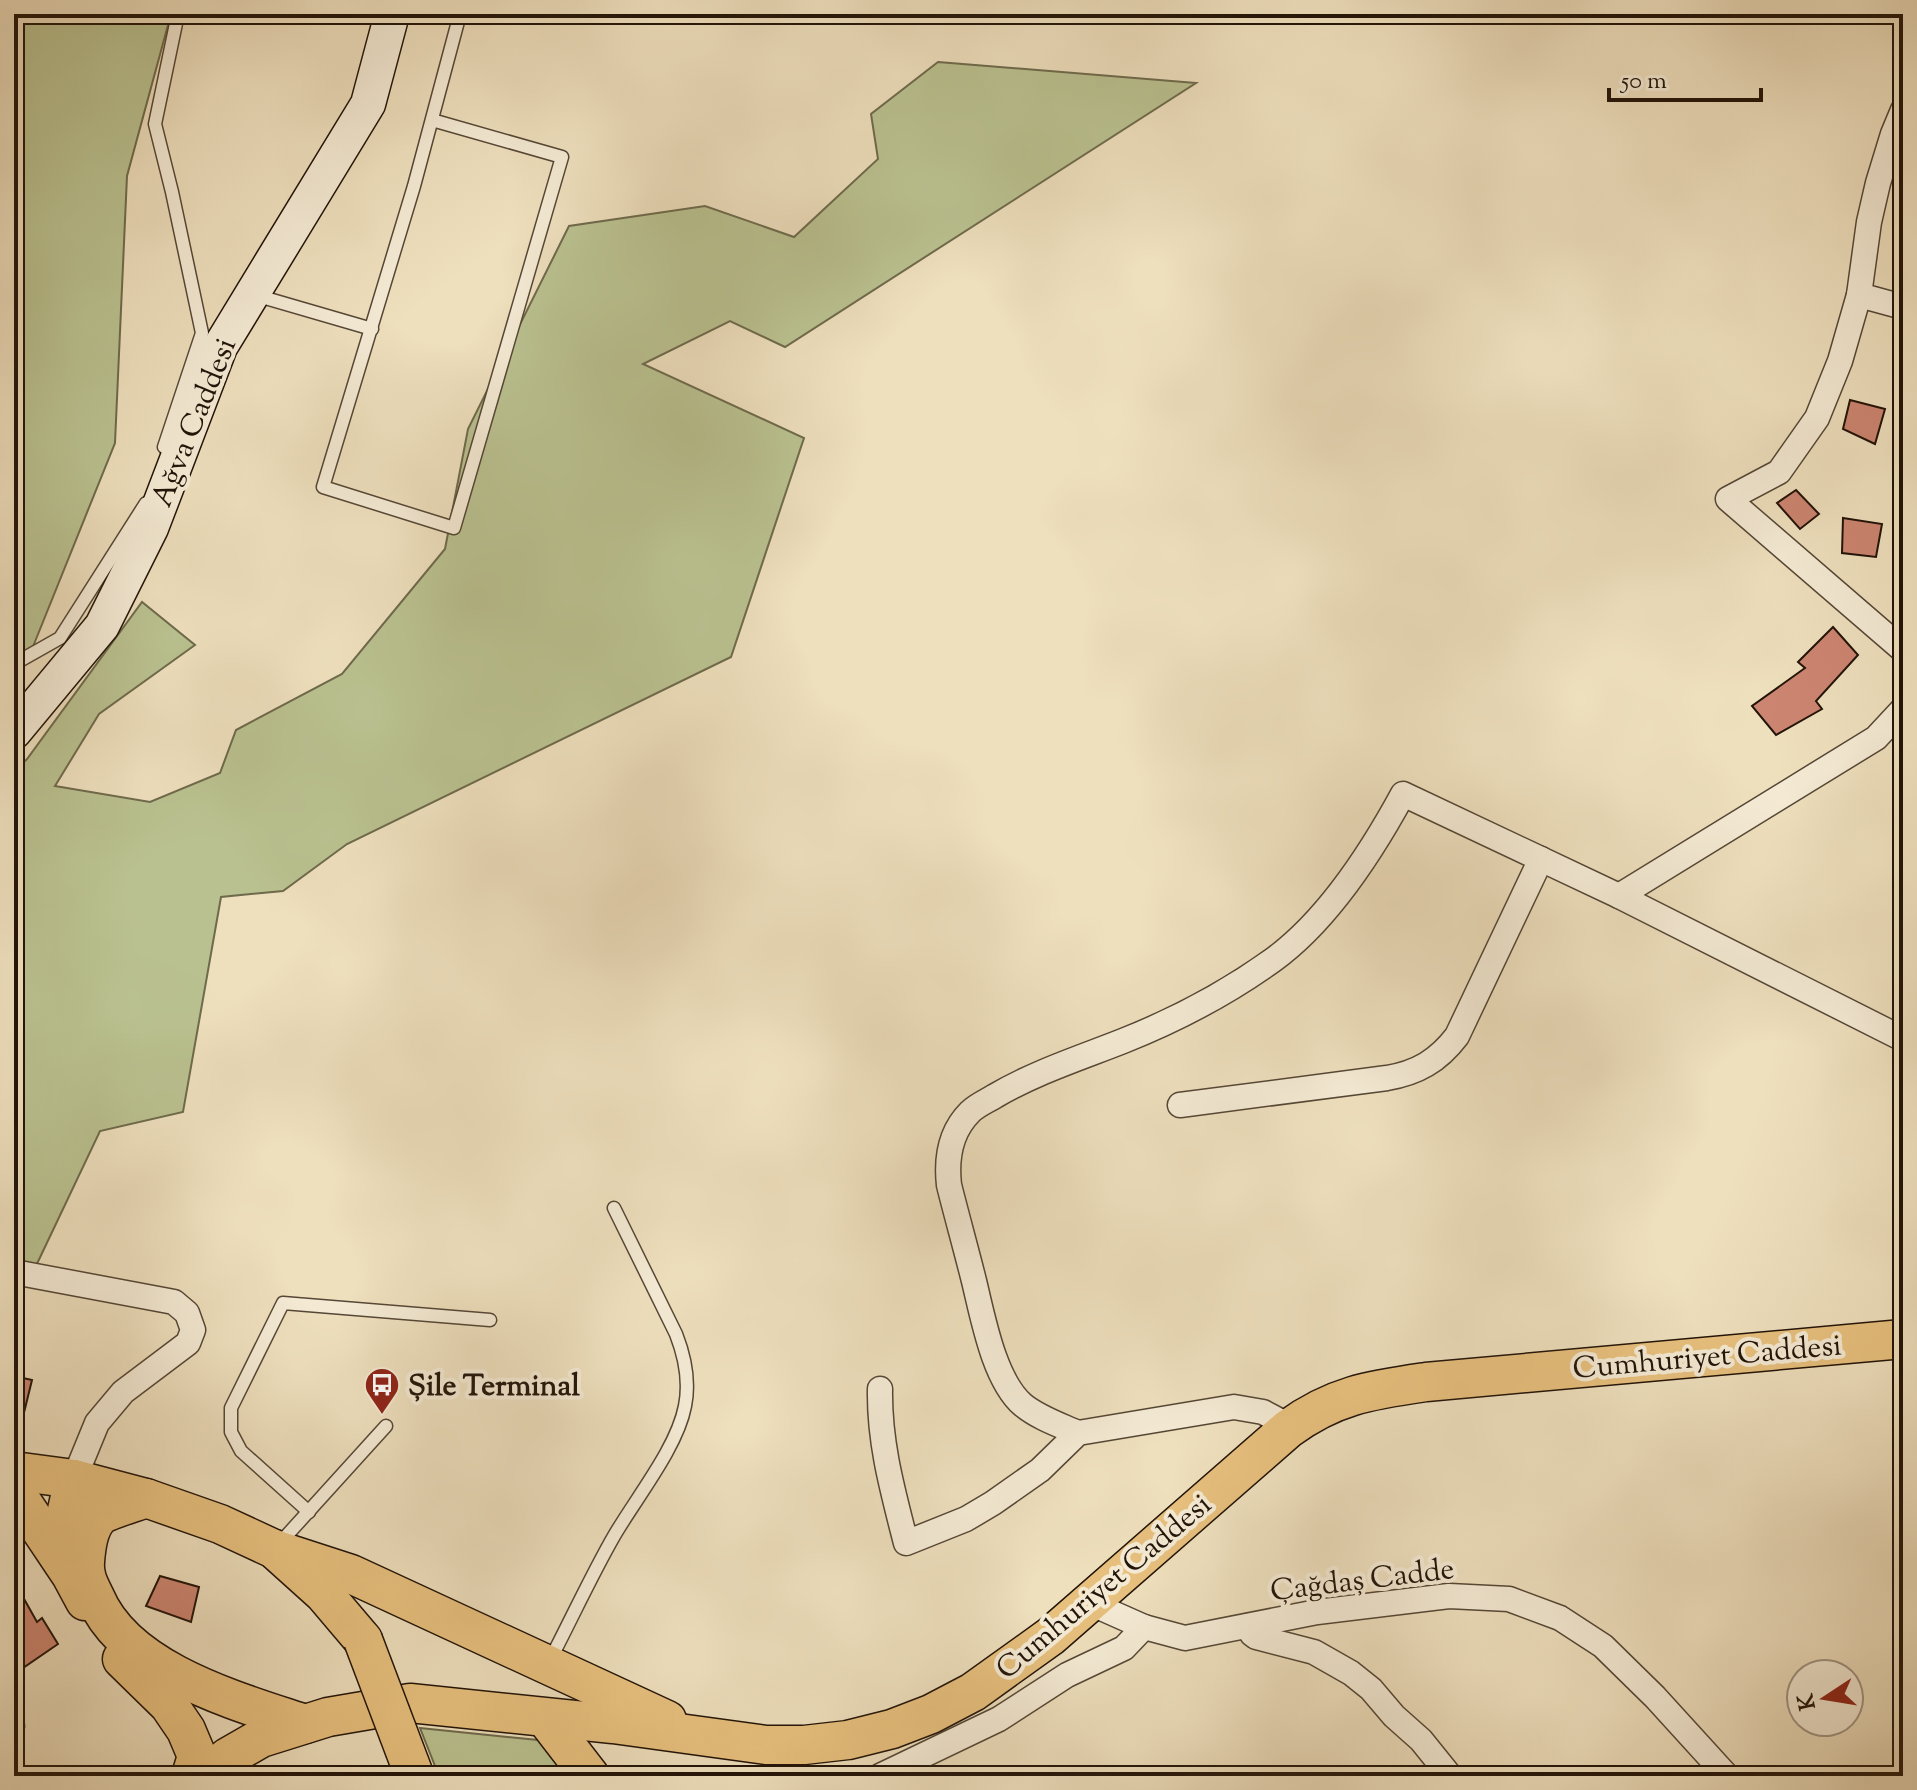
<svg xmlns="http://www.w3.org/2000/svg" width="1917" height="1790" font-family="'Sorts Mill Goudy',serif">
	<style>
		.green { fill: #bac190; stroke: #6e6a4c; stroke-width: 2 }
		.building { fill: #cc8571; stroke: #221409; stroke-width: 2 }
		.lines { fill: none; stroke-linecap: round; stroke-linejoin: round }
		.lane-casing { stroke: #554736; stroke-width: 15 }
		.street-casing { stroke: #554736; stroke-width: 27 }
		.secondary-casing { stroke: #221409; stroke-width: 37 }
		.primary-casing { stroke: #221409; stroke-width: 41 }
		.lane { stroke: #f4ead4; stroke-width: 12 }
		.street { stroke: #f4ead4; stroke-width: 24 }
		.secondary { stroke: #f4ead4; stroke-width: 34 }
		.primary { stroke: #e7c07e; stroke-width: 38 }
		.primary-bridge-casing { stroke: #221409; stroke-width: 41; stroke-linecap: butt }
		.primary-bridge { stroke: #e7c07e; stroke-width: 38 }
		.labels { text-anchor: middle; stroke-width: 8; stroke-linejoin: round; paint-order: stroke }
		.street-label { font-size: 30px; fill: #221409; stroke: #f4ead4 }
		.poi-label { font-size: 30px; font-weight: bold; fill: #221409; stroke: #f4ead4; text-anchor: start }
	</style>
	<rect width="100%" height="100%" fill="#eedfbd"/>
	<filter id="stains"><feTurbulence type="fractalNoise" baseFrequency=".0025" numOctaves="4"/><feColorMatrix values="0 0 0 0 .2 0 0 0 0 .09 0 0 0 0 .02 0 0 0 .5 -.17"/></filter>
	<radialGradient id="worn" r=".72"><stop offset=".6" stop-color="#630" stop-opacity="0"/><stop offset="1" stop-color="#630" stop-opacity=".3"/></radialGradient>
	<!-- green -->
	<g class="green">
		<path d="M14 14H171L127 176 115 443 26 664 14 675Z"/>
		<path d="M938 62 1196 83 785 347 730 321 643 364 804 438 731 657 347 844 283 891 221 897 183 1112 100 1131 35 1268 14 1262V772L27 759 142 602 195 645 99 714 55 786 150 802 220 773 236 730 342 674 445 549 468 429 569 226 705 206 794 237 878 159 871 114Z"/>
		<path d="M420 1728 548 1741 562 1776H439Z"/>
	</g>
	<!-- building -->
	<g class="building">
		<path d="M1850 400 1885 409 1875 444 1843 429Z"/>
		<path d="M1796 490 1819 514 1800 529 1777 503Z"/>
		<path d="M1843 518 1882 524 1876 557 1842 553Z"/>
		<path d="M1833 627 1858 655 1816 701 1822 709 1776 735 1752 706 1805 668 1798 662Z"/>
		<path d="M14 1376 32 1380 20 1429H14Z"/>
		<path d="M160 1576 199 1587 191 1622 146 1606Z"/>
		<path d="M14 1581 37 1622 42 1618 58 1644 20 1670 14 1660Z"/>
	</g>
	<g class="lines">
		<defs>
			<g id="lane">
				<path d="M432 120 562 157 454 528 323 487 414 186 460 14"/>
				<path d="M255 295 372 329"/>
				<path d="M164 447 202 333 172 192 155 124 178 14"/>
				<path d="M14 664 60 638 146 503"/>
				<path d="M309 1512 241 1451 231 1432V1408L283 1303 490 1320"/>
				<path d="M279 1544 386 1426"/>
				<path d="M549 1662C571 1620 591 1576 614 1536 636 1498 677 1448 685 1406 690 1381 685 1357 676 1334L614 1208"/>
				<path d="M14 1729 18 1726"/>
			</g>
			<g id="street">
				<path d="M1903 110 1893 134 1878 183 1869 222 1859 295 1840 361 1817 418 1779 472 1728 499 1903 650"/>
				<path d="M1859 295 1903 307"/>
				<path d="M1619 896 1876 738 1903 709"/>
				<path d="M1180 1105 1387 1078C1417 1073 1438 1061 1457 1036L1541 859"/>
				<path d="M14 1272 174 1302 187 1313 193 1330 188 1343 123 1392 97 1423 74 1479"/>
				<path d="M880 1389C879 1443 893 1492 906 1543L966 1519 993 1503 1040 1470 1078 1433 1234 1407 1263 1412 1276 1419 1288 1429"/>
				<path d="M1078 1433C1060 1425 1039 1418 1023 1405 994 1380 983 1318 974 1281 966 1249 957 1217 949 1185 946 1158 950 1132 970 1112 977 1105 987 1101 995 1096 1036 1072 1080 1058 1123 1041 1176 1020 1227 993 1273 960 1328 920 1371 853 1403 794L1619 896 1903 1039"/>
				<path d="M1090 1603 1144 1627 1185 1638 1317 1612 1449 1596 1509 1599 1560 1618 1603 1646 1655 1697 1727 1776"/>
				<path d="M1248 1626 1252 1634 1256 1637 1314 1652 1351 1673 1371 1689 1394 1716 1421 1740 1450 1776"/>
				<path d="M880 1776 999 1719 1067 1675 1124 1648 1144 1627"/>
			</g>
			<path id="secondary" d="M14 732 102 626 151 528 220 347 368 104 392 14"/>
			<g id="primary">
				<path d="M14 1471 74 1479 146 1498 220 1524 274 1549 324 1594 363 1640"/>
				<path d="M14 1490 71 1575 85 1601"/>
				<path d="M146 1498C136 1502 106 1511 100 1516 88 1527 86 1548 85 1562 84 1576 89 1585 95 1597 126 1671 236 1701 305 1724"/>
				<path d="M274 1549 351 1574 667 1720"/>
				<path d="M70 1570 63 1528 74 1479"/>
				<path d="M122 1659 169 1705 186 1730 197 1756 191 1776"/>
				<path d="M546 1719 590 1776"/>
				<path d="M205 1776 228 1757 261 1738 328 1717 410 1703 613 1724 766 1745H804L848 1740 892 1729 931 1714 973 1692 1051 1636 1288 1429C1334 1395 1371 1390 1426 1382L1903 1339"/>
			</g>
		</defs>
		<!-- lane casing -->
		<use href="#lane" class="lane-casing"/>
		<!-- street casing -->
		<use href="#street" class="street-casing"/>
		<!-- secondary casing -->
		<use href="#secondary" class="secondary-casing"/>
		<!-- primary casing -->
		<use href="#primary" class="primary-casing"/>
		<!-- lane -->
		<use href="#lane" class="lane"/>
		<!-- street -->
		<use href="#street" class="street"/>
		<!-- secondary -->
		<use href="#secondary" class="secondary"/>
		<!-- primary -->
		<use href="#primary" class="primary"/>
		<defs>
			<path id="primary-bridge" d="M363 1640 413 1772"/>
		</defs>
		<!-- primary-bridge casing -->
		<use href="#primary-bridge" class="primary-bridge-casing"/>
		<!-- primary-bridge -->
		<use href="#primary-bridge" class="primary-bridge"/>
	</g>
	<!-- icons -->
	<defs>
		<symbol id="bus-pin" viewBox="-11 -11 22 30"><path d="M0 17L-7.5 6A9.5 9.5 0 1 1 7.5 6Z" fill="#8f2418" stroke="#f4ead4"/><path d="M-5-6H5V4H4V6H2V4H-2V6H-4V4H-5ZM-3.5-4V0h7V-4ZM-3.5 1.2v1.5H-2V1.2ZM2 1.2v1.5H3.5V1.2Z" fill="#fff"/></symbol>
	</defs>
	<g fill-rule="evenodd">
		<use href="#bus-pin" x="362" y="1365" width="40" height="54"/>
	</g>
	<g class="labels">
		<!-- street labels -->
		<g class="street-label">
			<text transform="translate(193 422) rotate(-68)" y="10">Ağva Caddesi</text>
			<text transform="translate(1707 1356) rotate(-5)" y="10">Cumhuriyet Caddesi</text>
			<text transform="translate(1362 1579) rotate(-7)" y="10">Çağdaş Cadde</text>
			<text transform="translate(1103 1586) rotate(-40)" y="10">Cumhuriyet Caddesi</text>
		</g>
		<!-- poi labels -->
		<g class="poi-label">
			<text x="408" y="1395">Şile Terminal</text>
		</g>
	</g>
	<!-- margin -->
	<rect width="1917" height="1790" fill="none" stroke="#eedfbd" stroke-width="48"/>
	<rect x="16" y="16" width="1885" height="1758" fill="none" stroke="#221409" stroke-width="4"/>
	<rect x="24" y="24" width="1869" height="1742" fill="none" stroke="#221409" stroke-width="2"/>
	<!-- north arrow -->
	<g transform="translate(1825 1698) rotate(258)"><circle r="38" fill="#f4ead4" stroke="#a09483" stroke-width="2"/>
	<path d="M0-6L14 30L0 20L-14 30Z" fill="#8f2418"/>
	<text y="-12" font-size="22" font-weight="bold" text-anchor="middle" fill="#221409">K</text>
	</g>
	<!-- scale -->
	<path d="M1609 88v12h152v-12" fill="none" stroke="#221409" stroke-width="4"/>
	<text x="1621" y="88" font-size="24" fill="#221409" stroke="#f4ead4" stroke-width="6" paint-order="stroke">50 m</text>
	<rect width="100%" height="100%" filter="url(#stains)"/>
	<rect width="100%" height="100%" fill="url(#worn)"/>
</svg>
